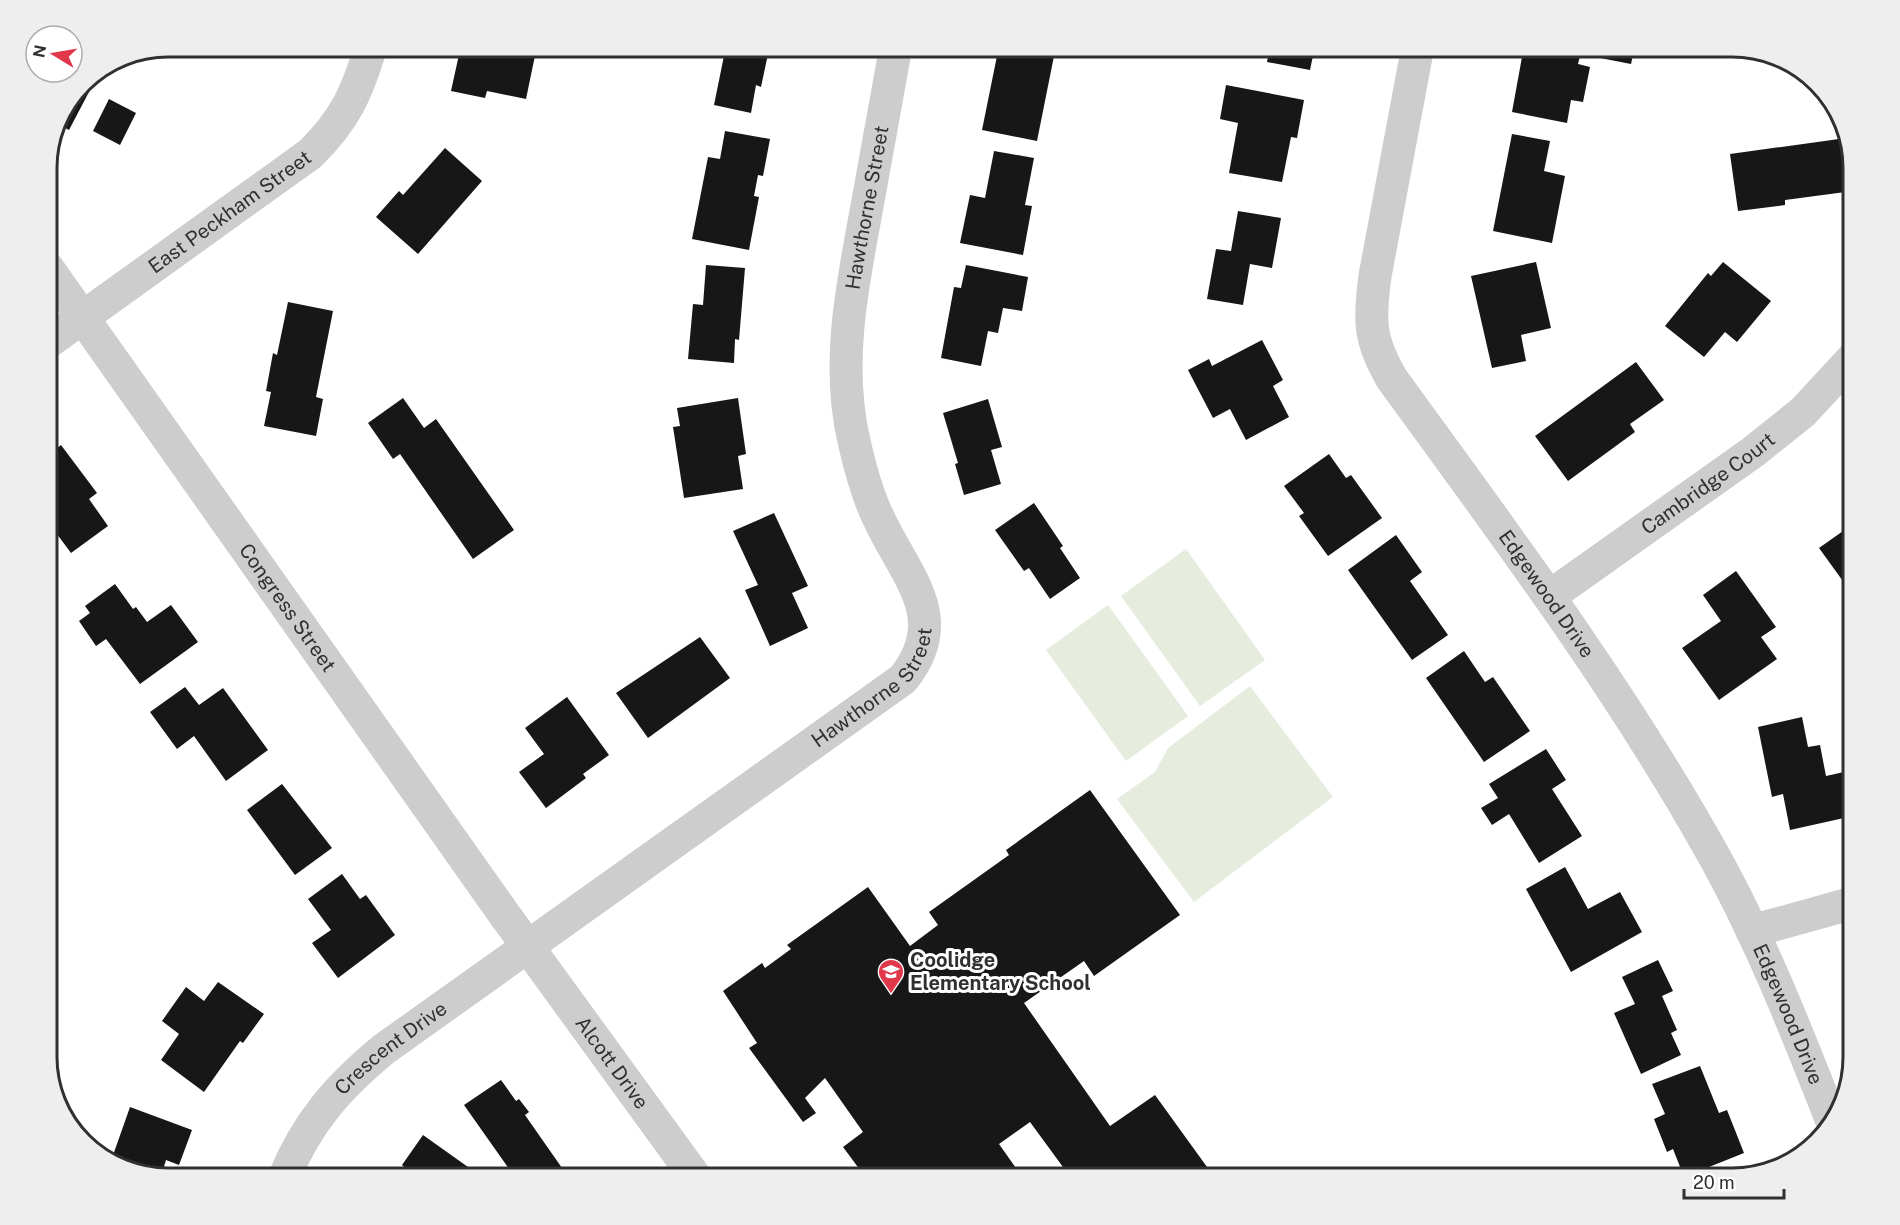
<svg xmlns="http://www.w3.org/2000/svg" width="1900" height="1225" font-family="'Public Sans',sans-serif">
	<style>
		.green { fill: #e6ecde }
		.building { fill: #171717 }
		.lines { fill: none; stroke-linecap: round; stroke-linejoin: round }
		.minor { stroke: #cdcdcd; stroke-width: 33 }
		.labels { text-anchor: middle; stroke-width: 6; stroke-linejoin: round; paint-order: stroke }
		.street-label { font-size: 20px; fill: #303030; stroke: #fff }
		.poi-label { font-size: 20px; font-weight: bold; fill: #303030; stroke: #fff; text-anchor: start }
		.rim { fill: none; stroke: #303030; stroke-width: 3 }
	</style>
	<rect width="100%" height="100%" fill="#fff"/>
	<!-- green -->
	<g class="green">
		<path d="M1186 549 1265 660 1200 706 1121 596Z"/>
		<path d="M1108 605 1188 716 1126 761 1046 650Z"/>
		<path d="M1250 686 1333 797 1194 902 1117 799 1155 772 1168 748Z"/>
	</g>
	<!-- building -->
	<g class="building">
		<path d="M490 46H537L526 99 487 91 485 98 451 91 460 50 488 56Z"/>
		<path d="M726 46H785L783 57 768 54 761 87 756 85 751 113 714 105Z"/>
		<path d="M1008 46H1056L1037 141 982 130 998 51 1007 52Z"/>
		<path d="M1270 46H1315L1310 70 1267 62Z"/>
		<path d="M1524 46 1582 48 1578 64 1590 67 1583 102 1571 100 1567 123 1512 112Z"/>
		<path d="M1591 46H1635L1631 64 1590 56Z"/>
		<path d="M101 69 69 130 56 123 82 82Z"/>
		<path d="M1226 85 1304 100 1297 138 1291 137 1282 182 1229 173 1238 123 1220 119Z"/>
		<path d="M109 99 136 113 120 145 93 131Z"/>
		<path d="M725 131 770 139 763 176 758 175 754 196 759 197 749 250 692 239 708 157 720 159Z"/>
		<path d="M1512 134 1550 141 1544 171 1565 176 1552 243 1493 231Z"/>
		<path d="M1846 138 1853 168V191L1785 200V205L1738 211 1730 154Z"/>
		<path d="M445 148 482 181 418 254 376 217 399 191 403 195Z"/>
		<path d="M994 151 1034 158 1025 205 1032 206 1023 255 960 243 970 195 985 198Z"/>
		<path d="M1238 211 1281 218 1272 268 1250 264 1243 305 1207 299 1216 249 1231 251Z"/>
		<path d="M1536 262 1551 328 1521 335 1526 361 1492 368 1471 276Z"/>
		<path d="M1723 262 1771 301 1737 342 1725 332 1704 357 1665 326 1708 273 1711 276Z"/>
		<path d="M706 265 745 268 739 340 735 339 734 363 688 359 693 304 703 305Z"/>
		<path d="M966 265 1028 277 1022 311 1003 308 998 333 988 331 981 366 941 358 954 287 961 288Z"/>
		<path d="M288 302 333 311 316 397 323 399 316 436 264 426 271 392 266 391 273 353 277 355Z"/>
		<path d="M1262 340 1283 380 1273 386 1289 417 1246 440 1230 409 1213 418 1188 370 1209 359 1212 366Z"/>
		<path d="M1636 362 1664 400 1630 424 1635 432 1568 481 1535 436Z"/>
		<path d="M403 398 424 428 436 419 514 530 473 559 400 454 393 459 368 423Z"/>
		<path d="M738 398 746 454 738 456 743 489 684 498 673 427 680 426 677 408Z"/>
		<path d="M988 399 1002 447 991 450 1001 484 964 495 955 464 958 463 943 413Z"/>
		<path d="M61 445 97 493 89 499 108 526 71 553 51 526 47 529V456Z"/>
		<path d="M1329 454 1346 478 1351 475 1382 518 1328 556 1299 516 1304 513 1284 486Z"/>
		<path d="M1034 503 1063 546 1060 548 1080 578 1050 599 1029 568 1024 571 995 530Z"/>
		<path d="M774 513 808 586 792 593 808 628 770 646 745 590 758 585 733 531Z"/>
		<path d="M1853 524V578L1845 584 1819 548Z"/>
		<path d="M1396 535 1422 572 1410 581 1448 635 1412 660 1348 570Z"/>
		<path d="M1736 571 1776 627 1761 637 1777 659 1719 700 1682 648 1721 621 1703 595Z"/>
		<path d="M115 584 133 609 136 607 147 622 171 605 198 642 140 684 106 639 96 646 79 621 90 613 85 606Z"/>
		<path d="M700 637 730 678 648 738 616 693Z"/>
		<path d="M1464 651 1485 682 1493 677 1530 731 1484 762 1426 678Z"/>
		<path d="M185 687 199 705 223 688 268 750 226 781 194 736 177 749 150 712Z"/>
		<path d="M567 697 609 755 583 774 586 778 546 808 519 772 544 754 525 728Z"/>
		<path d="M1802 717 1808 747 1820 745 1826 776 1853 770V816L1790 830 1783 794 1772 797 1758 727Z"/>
		<path d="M1546 749 1566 780 1552 789 1582 836 1539 863 1509 814 1492 825 1481 808 1498 798 1489 784Z"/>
		<path d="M282 784 332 848 295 875 247 810Z"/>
		<path d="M1090 790 1180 915 1094 976 1084 961 1024 1003 1110 1126 1155 1095 1215 1178H1071L1030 1122 999 1144 1023 1178H866L843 1147 863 1132 825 1078 805 1098 816 1113 803 1122 749 1048 757 1043 723 991 762 963 765 968 791 949 787 945 868 887 910 946 938 925 929 912 1009 855 1006 850Z"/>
		<path d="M1565 867 1588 909 1620 892 1642 932 1571 972 1526 889Z"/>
		<path d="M342 874 360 899 366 895 395 935 338 978 312 943 331 930 308 899Z"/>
		<path d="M1658 960 1673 991 1662 996 1677 1030 1671 1033 1681 1055 1641 1074 1614 1013 1635 1004 1622 977Z"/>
		<path d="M218 982 264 1014 243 1043 240 1041 204 1092 161 1060 179 1034 162 1021 186 987 204 1001Z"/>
		<path d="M1700 1066 1719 1113 1727 1110 1744 1153 1684 1177 1673 1149 1667 1152 1654 1119 1665 1114 1652 1084Z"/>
		<path d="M501 1080 516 1101 519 1099 529 1112 525 1115 569 1178H526L521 1172 514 1176 464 1105Z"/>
		<path d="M130 1107 192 1130 179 1165 166 1160 161 1176 111 1161Z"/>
		<path d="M423 1135 468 1167 460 1178H399L406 1169 402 1165Z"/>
	</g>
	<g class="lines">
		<!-- minor -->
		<g class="minor">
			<path id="s1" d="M1418 46 1375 276C1369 321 1369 340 1392 379 1501 529 1613 678 1705 840 1757 930 1795 1027 1833 1124"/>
			<path id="s2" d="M47 267 504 914 696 1178"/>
			<path id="s3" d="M47 343 310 154C345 120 357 93 371 46"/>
			<path id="s4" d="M1550 596 1753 452 1803 412 1853 358"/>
			<path d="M1752 931 1853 903"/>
			<path id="s5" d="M284 1178C307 1122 338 1087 384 1049L903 679C952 618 906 577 879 519 867 495 860 468 854 441 836 365 852 287 866 212 876 157 886 102 896 46"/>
		</g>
	</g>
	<!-- icons -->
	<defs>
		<symbol id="school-pin" viewBox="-11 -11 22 30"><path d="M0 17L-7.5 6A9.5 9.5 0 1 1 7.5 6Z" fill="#e0384a" stroke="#fff"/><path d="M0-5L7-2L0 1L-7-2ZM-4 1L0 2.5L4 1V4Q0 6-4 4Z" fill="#fff"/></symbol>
	</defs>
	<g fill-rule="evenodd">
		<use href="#school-pin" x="876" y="957" width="30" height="40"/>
	</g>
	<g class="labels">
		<!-- street labels -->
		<g class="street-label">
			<text dy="7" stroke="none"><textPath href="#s5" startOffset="1296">Hawthorne Street</textPath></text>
			<text dy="7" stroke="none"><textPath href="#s3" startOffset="225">East Peckham Street</textPath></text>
			<text dy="7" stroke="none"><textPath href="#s4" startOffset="194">Cambridge Court</textPath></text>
			<text dy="7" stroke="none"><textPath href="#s1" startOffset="606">Edgewood Drive</textPath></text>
			<text dy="7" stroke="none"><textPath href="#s2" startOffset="417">Congress Street</textPath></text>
			<text dy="7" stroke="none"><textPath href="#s5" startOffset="776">Hawthorne Street</textPath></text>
			<text dy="7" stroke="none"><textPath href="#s1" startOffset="1092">Edgewood Drive</textPath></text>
			<text dy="7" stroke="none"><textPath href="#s5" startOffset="171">Crescent Drive</textPath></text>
			<text dy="7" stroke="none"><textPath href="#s2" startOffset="976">Alcott Drive</textPath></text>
		</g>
		<!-- poi labels -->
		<g class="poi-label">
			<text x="910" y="967">Coolidge<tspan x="910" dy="23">Elementary School</tspan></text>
		</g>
	</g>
	<!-- crop -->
	<path d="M0 0H1900V1225H0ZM168 57H1732A111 111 0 0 1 1843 168V1057A111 111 0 0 1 1732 1168H168A111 111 0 0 1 57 1057V168A111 111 0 0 1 168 57Z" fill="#eee" fill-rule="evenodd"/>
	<path class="rim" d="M168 57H1732A111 111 0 0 1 1843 168V1057A111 111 0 0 1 1732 1168H168A111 111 0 0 1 57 1057V168A111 111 0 0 1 168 57Z"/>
	<!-- north arrow -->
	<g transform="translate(54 54) rotate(281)"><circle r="28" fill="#ffffff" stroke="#acacac" stroke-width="1.5"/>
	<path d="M0-4.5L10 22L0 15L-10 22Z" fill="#e0384a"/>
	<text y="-9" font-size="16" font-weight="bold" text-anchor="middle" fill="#303030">N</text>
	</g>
	<!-- scale -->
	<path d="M1684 1189v9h100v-9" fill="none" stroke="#303030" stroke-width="3"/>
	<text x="1693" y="1189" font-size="18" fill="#303030" stroke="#ffffff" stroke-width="4.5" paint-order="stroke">20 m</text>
</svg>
